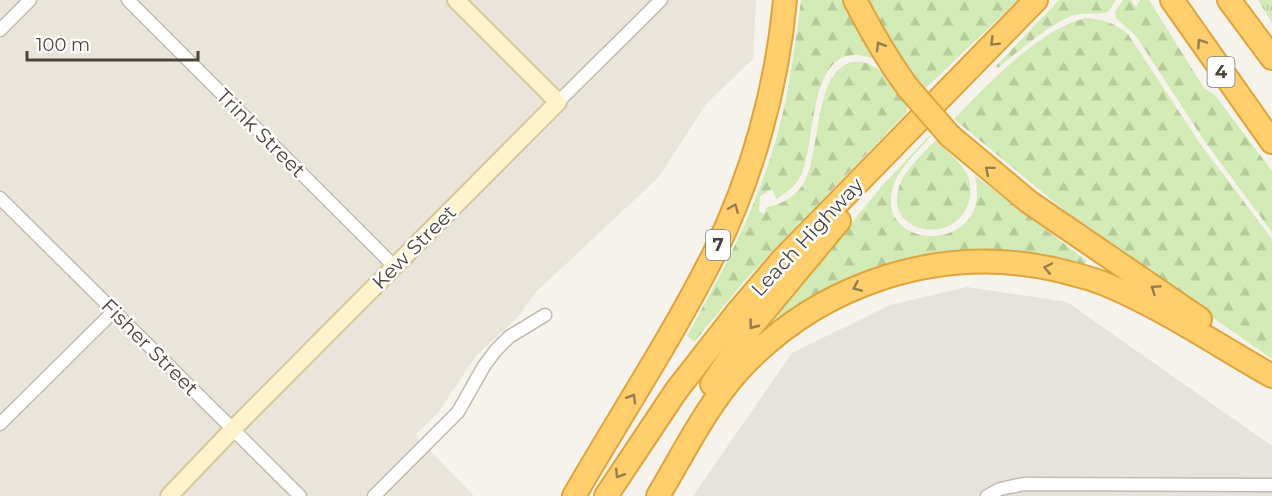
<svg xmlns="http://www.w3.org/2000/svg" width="1272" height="496" font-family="Montserrat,sans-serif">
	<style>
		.residential { fill: #eae5da }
		.industrial { fill: #e6e2dd }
		.forest { fill: url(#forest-firs) }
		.park { fill: url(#park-tufts) }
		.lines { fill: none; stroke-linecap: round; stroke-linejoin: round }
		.street-casing { stroke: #c2bbae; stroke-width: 15 }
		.secondary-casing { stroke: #d6c79b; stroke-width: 20 }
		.highway-casing { stroke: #e0a43c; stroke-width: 26 }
		.street { stroke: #fff; stroke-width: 12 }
		.secondary { stroke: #fff3cd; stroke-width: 16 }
		.highway { stroke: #ffcf6e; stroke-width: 22 }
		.highway-bridge-casing { stroke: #e0a43c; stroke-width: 26; stroke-linecap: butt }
		.highway-bridge { stroke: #ffcf6e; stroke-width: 22 }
		.oneway { stroke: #937c4e }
		.labels { text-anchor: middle; stroke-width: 5; stroke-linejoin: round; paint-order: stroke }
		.shield { fill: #fff; stroke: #817c74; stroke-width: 1.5 }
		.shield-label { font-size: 18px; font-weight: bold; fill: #4b4439 }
		.street-label { font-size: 20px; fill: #4b4439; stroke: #fff }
	</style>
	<defs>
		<pattern id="forest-firs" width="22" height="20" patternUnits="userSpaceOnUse" patternTransform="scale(1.5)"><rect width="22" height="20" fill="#d2eab5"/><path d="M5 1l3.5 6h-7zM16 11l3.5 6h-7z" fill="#b6ca9c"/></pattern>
		<pattern id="park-tufts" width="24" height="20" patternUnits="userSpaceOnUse" patternTransform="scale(1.5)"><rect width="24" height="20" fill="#d2eab5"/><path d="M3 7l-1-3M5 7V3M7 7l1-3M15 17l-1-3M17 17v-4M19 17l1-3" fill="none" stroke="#b6ca9c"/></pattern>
	</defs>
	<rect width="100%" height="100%" fill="#f6f3ec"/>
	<!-- residential -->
	<path class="residential" d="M0 0H756L753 59 706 104 659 177 537 291 516 319 475 357 438 413 415 435 474 496H0Z"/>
	<!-- industrial -->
	<path class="industrial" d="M967 287 1067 302 1272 446V496H693L792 353 890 305Z"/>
	<!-- forest -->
	<g class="forest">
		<path d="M801 0H850L882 62C807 27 818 132 802 173 797 185 787 193 776 199L772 189 760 196 759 211 764 214 767 207C784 204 798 195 806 179 820 149 815 74 849 63 878 55 894 87 907 106V112L747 278 694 342 687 336C718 280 749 223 769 162 787 110 794 54 801 0Z"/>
		<path d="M867 0H1018L925 89 886 34Z"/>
		<path d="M1059 0H1116C1113 3 1111 9 1108 12 1103 15 1081 12 1071 16 1046 27 1019 51 998 68L996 66Z"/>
		<path d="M1123 0H1131L1136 7 1140 0H1149L1204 88 1215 95 1272 171V232L1205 142 1136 36 1116 18 1115 12Z"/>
		<path d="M1086 18C1103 19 1114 23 1128 34L1201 145 1272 239V359L1093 234 954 119C987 85 1039 29 1086 18Z"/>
		<path d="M930 135 931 136C918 151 899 168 893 187 873 252 994 256 975 176L1087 261 1081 269 939 259 766 336 762 332 882 186Z"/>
		<path d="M936 140C946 151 960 161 967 174 971 182 971 193 969 201 957 247 883 234 899 187 904 170 923 154 936 140Z"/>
	</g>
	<!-- park -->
	<path class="park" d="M1258 0H1272V23Z"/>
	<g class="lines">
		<defs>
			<g id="street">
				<path d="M128 0 395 267"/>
				<path d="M0 30 30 0"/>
				<path d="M558 102 661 0"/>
				<path d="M0 198 300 496"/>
				<path d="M0 424 114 311"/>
				<path d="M374 496 458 412 484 366 496 350 509 337 545 315"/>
				<path d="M987 496 1000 489 1024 484 1272 485"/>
			</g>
			<path id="secondary" d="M169 496 233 429 558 102 456 0"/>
			<g id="highway">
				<path d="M855 0C871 31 888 61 909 89"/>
				<path d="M1172 0 1272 142"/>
				<path d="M1229 0 1272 58"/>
				<path d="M950 136 1029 202 1200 319"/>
				<path d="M712 384 751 327 839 221"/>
				<path d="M574 496C620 416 671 339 713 256 752 177 777 88 785 0"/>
				<path d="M606 496 676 391 736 314 782 260 1036 0"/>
				<path d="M658 496C683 454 706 407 739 370 819 284 938 244 1053 269 1070 273 1088 277 1105 284 1163 308 1217 345 1272 376"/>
			</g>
		</defs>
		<!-- street casing -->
		<use href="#street" class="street-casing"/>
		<!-- secondary casing -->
		<use href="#secondary" class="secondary-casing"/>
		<!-- highway casing -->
		<use href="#highway" class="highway-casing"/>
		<!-- street -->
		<use href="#street" class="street"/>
		<!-- secondary -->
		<use href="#secondary" class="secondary"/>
		<!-- highway -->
		<use href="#highway" class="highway"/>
		<defs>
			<path id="highway-bridge" d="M909 89 950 136"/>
		</defs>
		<!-- highway-bridge casing -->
		<use href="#highway-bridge" class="highway-bridge-casing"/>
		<!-- highway-bridge -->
		<use href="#highway-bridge" class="highway-bridge"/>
	</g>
	<!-- one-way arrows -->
	<defs><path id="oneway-chevron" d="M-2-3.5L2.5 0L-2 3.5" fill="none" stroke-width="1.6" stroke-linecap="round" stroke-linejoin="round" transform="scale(1.5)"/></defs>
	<g class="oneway">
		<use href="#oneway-chevron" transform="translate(994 42) rotate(135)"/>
		<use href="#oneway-chevron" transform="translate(1201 43) rotate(-124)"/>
		<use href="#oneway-chevron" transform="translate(880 46) rotate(-121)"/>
		<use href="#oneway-chevron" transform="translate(989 170) rotate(-140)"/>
		<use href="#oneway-chevron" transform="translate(734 208) rotate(-68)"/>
		<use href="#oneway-chevron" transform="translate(1048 268) rotate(-168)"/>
		<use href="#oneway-chevron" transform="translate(857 287) rotate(157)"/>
		<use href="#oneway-chevron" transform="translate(1155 289) rotate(-146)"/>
		<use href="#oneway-chevron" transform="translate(753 325) rotate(127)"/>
		<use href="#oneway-chevron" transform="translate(632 398) rotate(-59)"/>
		<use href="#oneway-chevron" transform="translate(619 474) rotate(122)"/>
	</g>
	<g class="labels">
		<!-- shield labels -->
		<g class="shield">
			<rect x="1207.5" y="57" width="27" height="30" rx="4.5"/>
			<rect x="706" y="230" width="24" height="30" rx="4.5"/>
		</g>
		<g class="shield-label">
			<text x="1221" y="78">4</text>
			<text x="718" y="251">7</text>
		</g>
		<!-- street labels -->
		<g class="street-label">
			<text transform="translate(261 133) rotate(45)" y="7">Trink Street</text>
			<text transform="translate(807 237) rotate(-47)" y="7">Leach Highway</text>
			<text transform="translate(414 247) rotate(-45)" y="7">Kew Street</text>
			<text transform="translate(150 347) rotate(45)" y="7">Fisher Street</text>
		</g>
	</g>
	<!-- scale -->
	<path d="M27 51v9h171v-9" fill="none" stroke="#4b4439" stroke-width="3"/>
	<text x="36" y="51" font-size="18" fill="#4b4439" stroke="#ffffff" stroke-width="4.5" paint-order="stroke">100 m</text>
</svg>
